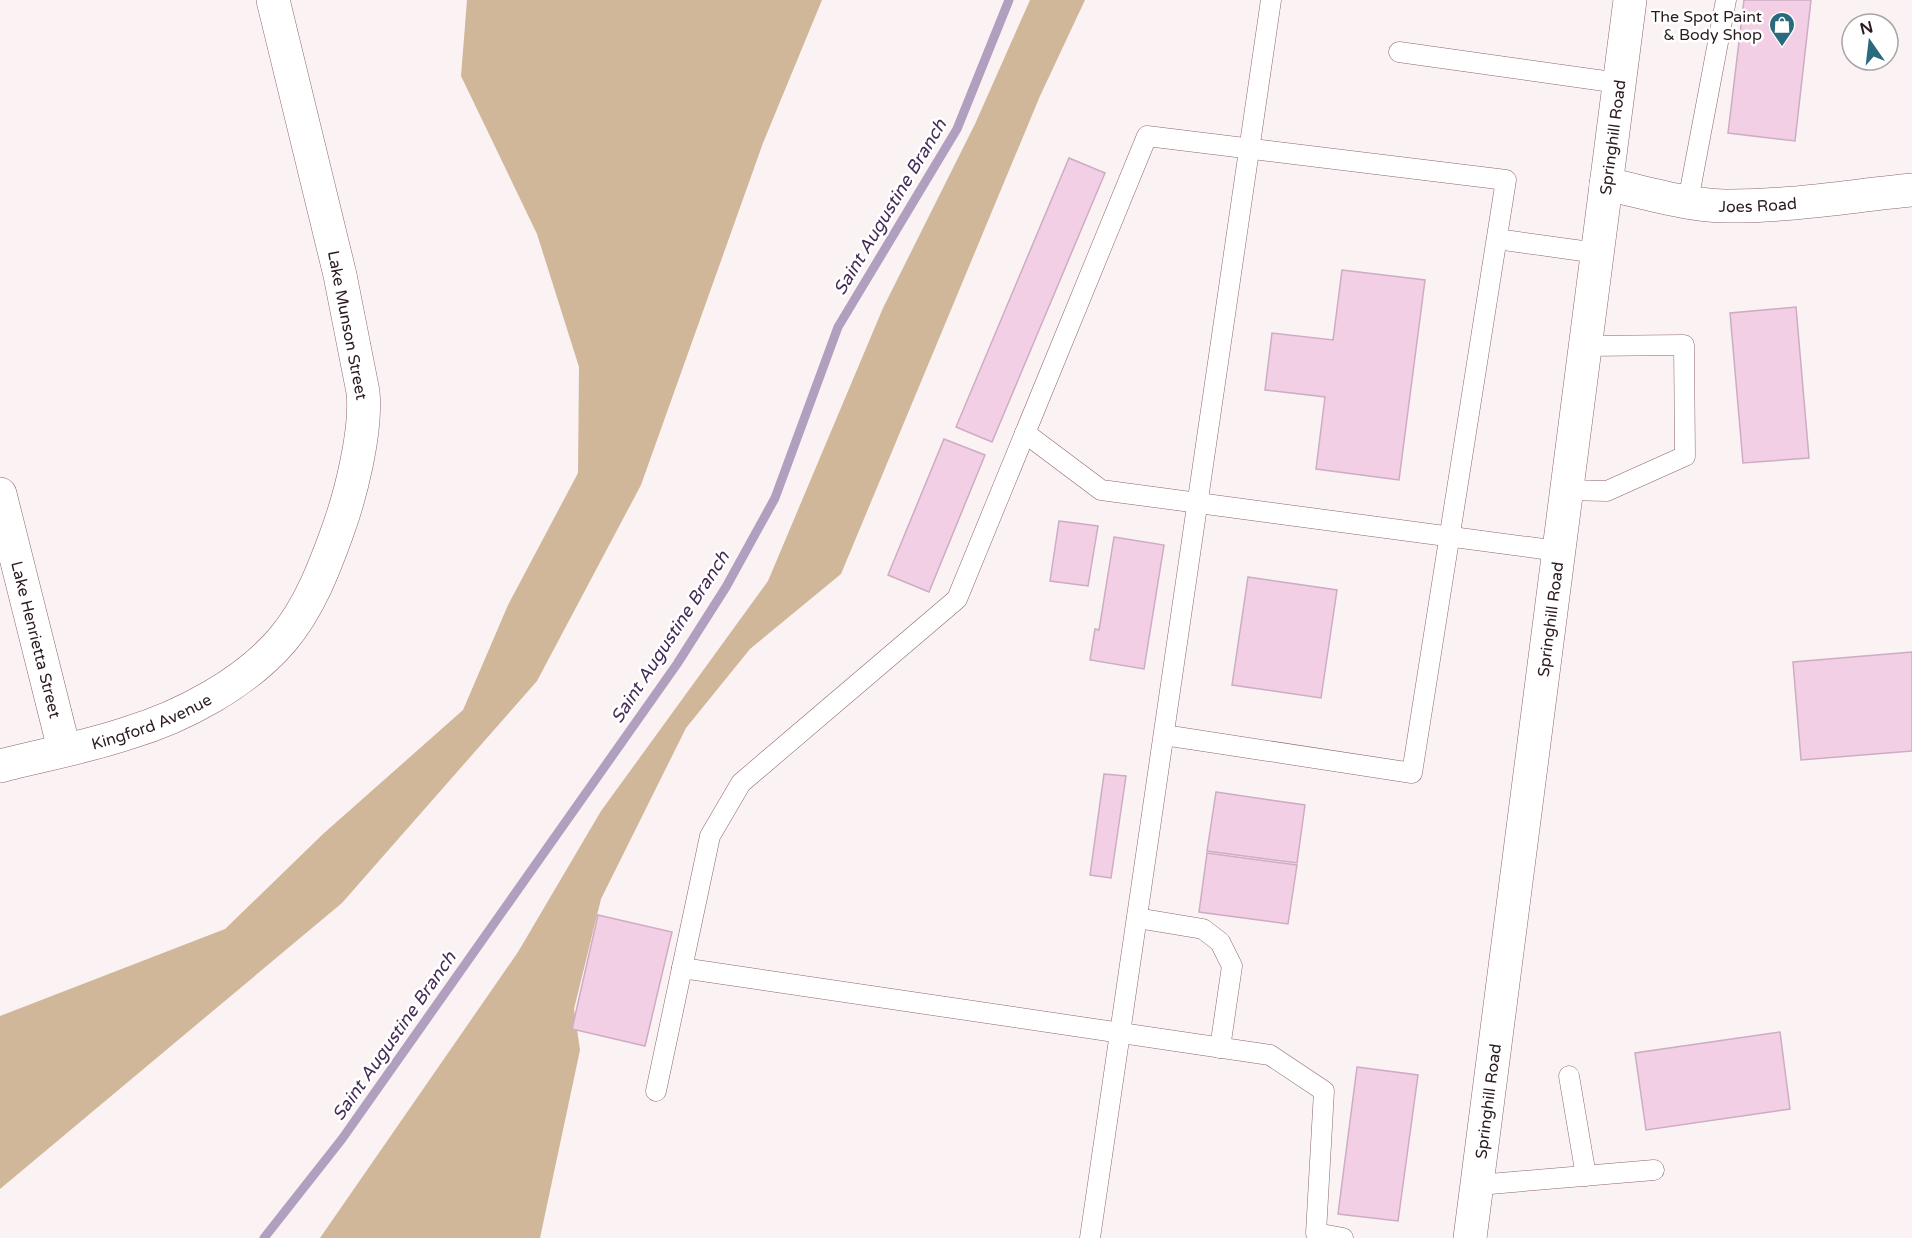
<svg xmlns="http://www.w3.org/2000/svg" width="1912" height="1238" font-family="'Varela Round',sans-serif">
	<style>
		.forest { fill: #d1b79a }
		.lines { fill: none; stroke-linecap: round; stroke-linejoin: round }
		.stream { stroke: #b09fbf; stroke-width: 9 }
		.building { fill: #f2cfe5; stroke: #ceacc2; stroke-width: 1.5 }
		.service-casing { stroke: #8d676c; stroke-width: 21 }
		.minor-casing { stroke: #8d676c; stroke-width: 34 }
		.secondary-casing { stroke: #8d676c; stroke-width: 34 }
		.service { stroke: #fff; stroke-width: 20 }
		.minor { stroke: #fff; stroke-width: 33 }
		.secondary { stroke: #fff; stroke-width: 33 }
		.labels { text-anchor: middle; stroke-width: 5; stroke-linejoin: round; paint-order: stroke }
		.poi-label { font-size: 16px; fill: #2b1b1e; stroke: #fff; text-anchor: end }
		.street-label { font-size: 16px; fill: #2b1b1e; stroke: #fff }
		.water-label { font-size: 18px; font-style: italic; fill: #452b57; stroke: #fff }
	</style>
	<rect width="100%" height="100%" fill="#fbf2f3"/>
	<!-- forest -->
	<g class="forest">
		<path d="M467 0H822L763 143 641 485 537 681 342 903 0 1189V1016L225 929 323 834 463 710 508 605 578 473 579 367 537 234 461 76Z"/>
		<path d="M1030 0H1085L1040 96 841 574 750 649 686 728 601 899 574 1009 580 1050 540 1238H320L518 952 601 811 768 581 883 308 975 124Z"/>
	</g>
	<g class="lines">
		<!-- stream -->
		<path class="stream" d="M264 1238 342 1139 677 664 726 587 775 498 838 327 957 129 1009 0"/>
	</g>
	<!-- building -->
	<g class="building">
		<path d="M1744 0H1811L1795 141 1728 133Z"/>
		<path d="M1069 158 1105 173 992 442 956 427Z"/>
		<path d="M1342 270 1425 280 1399 480 1316 469 1325 397 1265 390 1272 333 1333 340Z"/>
		<path d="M1796 307 1809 458 1743 463 1730 313Z"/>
		<path d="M944 439 985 455 929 592 888 575Z"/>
		<path d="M1059 521 1098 526 1088 586 1050 581Z"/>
		<path d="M1114 537 1164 545 1144 669 1090 660 1095 629 1099 630Z"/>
		<path d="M1248 577 1337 590 1321 698 1232 685Z"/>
		<path d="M1912 652V751L1801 760 1793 662Z"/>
		<path d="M1104 774 1126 776 1111 878 1090 875Z"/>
		<path d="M1216 792 1305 805 1297 863 1207 851Z"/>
		<path d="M1207 853 1297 865 1288 924 1199 912Z"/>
		<path d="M598 915 672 932 645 1046 572 1029Z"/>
		<path d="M1780 1032 1790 1109 1646 1130 1635 1053Z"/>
		<path d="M1357 1067 1418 1075 1398 1221 1338 1214Z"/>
	</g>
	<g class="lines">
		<defs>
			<g id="service">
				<path d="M1399 52 1619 83"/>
				<path d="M1688 201 1726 0"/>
				<path d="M1497 239 1597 253"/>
				<path d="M1025 433 1101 490 1558 551"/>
				<path d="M1566 490 1607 491 1685 456 1684 345 1585 346"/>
				<path d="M1137 918 1203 929 1220 942 1232 966 1220 1048"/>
				<path d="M682 968 1270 1055 1324 1091 1316 1233 1343 1238"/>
				<path d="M1569 1076 1586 1176"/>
				<path d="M656 1091 710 836 741 783 957 599 1147 136 1506 180 1412 773 1164 735"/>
				<path d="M1478 1185 1654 1170"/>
				<path d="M1090 1238 1271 0"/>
			</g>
			<g id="minor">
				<path id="s1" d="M1606 184C1644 192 1685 205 1724 206 1786 207 1850 196 1912 190"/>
				<path id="s2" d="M0 494 64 749"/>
				<path id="s3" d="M0 766C42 755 87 747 128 733 182 717 246 683 283 639 309 608 324 569 338 530 351 494 367 430 363 392L340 275 273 0"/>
			</g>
			<g id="secondary">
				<path id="s4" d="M1470 1238 1630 0"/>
			</g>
		</defs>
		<!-- service casing -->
		<use href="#service" class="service-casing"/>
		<!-- minor casing -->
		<use href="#minor" class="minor-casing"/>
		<!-- secondary casing -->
		<use href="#secondary" class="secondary-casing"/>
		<!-- service -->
		<use href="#service" class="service"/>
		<!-- minor -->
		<use href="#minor" class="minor"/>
		<!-- secondary -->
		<use href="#secondary" class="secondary"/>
	</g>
	<!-- icons -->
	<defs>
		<symbol id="shop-pin" viewBox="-11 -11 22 30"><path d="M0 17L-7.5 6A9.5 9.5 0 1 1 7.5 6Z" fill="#296a7e" stroke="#fff"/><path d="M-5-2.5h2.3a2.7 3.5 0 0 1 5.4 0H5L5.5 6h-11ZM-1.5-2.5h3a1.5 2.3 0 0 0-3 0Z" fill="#fff"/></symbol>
	</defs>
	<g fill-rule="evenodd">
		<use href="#shop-pin" x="1767" y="10" width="30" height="40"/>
	</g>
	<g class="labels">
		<!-- poi labels -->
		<g class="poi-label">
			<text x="1762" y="22">The Spot Paint<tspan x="1762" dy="18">&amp; Body Shop</tspan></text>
		</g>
		<!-- street labels -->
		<g class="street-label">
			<text dy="6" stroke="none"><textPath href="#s4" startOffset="1110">Springhill Road</textPath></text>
			<text dy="6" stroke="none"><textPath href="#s1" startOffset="154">Joes Road</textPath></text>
			<text transform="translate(348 325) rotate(79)" y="6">Lake Munson Street</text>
			<text dy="6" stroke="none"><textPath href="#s4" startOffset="624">Springhill Road</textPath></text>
			<text dy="6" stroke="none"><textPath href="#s2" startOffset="150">Lake Henrietta Street</textPath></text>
			<text dy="6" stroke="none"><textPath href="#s3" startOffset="158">Kingford Avenue</textPath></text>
			<text dy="6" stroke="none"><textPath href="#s4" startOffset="138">Springhill Road</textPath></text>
		</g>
		<!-- water labels -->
		<g class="water-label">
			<text transform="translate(890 207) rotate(-59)" y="6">Saint Augustine Branch</text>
			<text transform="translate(670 637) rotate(-57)" y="6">Saint Augustine Branch</text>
			<text transform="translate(394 1036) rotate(-55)" y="6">Saint Augustine Branch</text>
		</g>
	</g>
	<!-- north arrow -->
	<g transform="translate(1870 42) rotate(346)"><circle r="28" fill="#ffffff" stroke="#aaa4a5" stroke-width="1.5"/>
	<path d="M0-4.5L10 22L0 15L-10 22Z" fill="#296a7e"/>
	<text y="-9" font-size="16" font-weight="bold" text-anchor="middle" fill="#2b1b1e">N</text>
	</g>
</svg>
